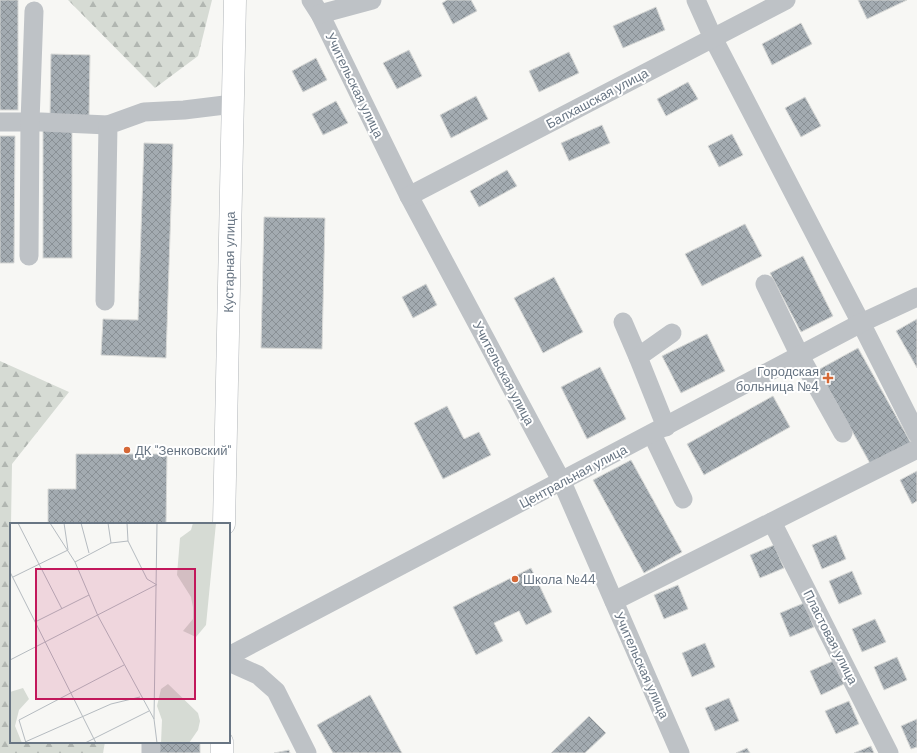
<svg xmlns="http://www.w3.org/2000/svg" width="917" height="753" font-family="'DM Sans',sans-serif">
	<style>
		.forest { fill: url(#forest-firs) }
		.building { fill: url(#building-cross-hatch); stroke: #d8d9d7 }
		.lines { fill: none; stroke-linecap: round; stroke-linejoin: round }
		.major-casing { stroke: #b2b6ba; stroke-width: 23 }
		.minor { stroke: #bec2c6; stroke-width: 19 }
		.major { stroke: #fff; stroke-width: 22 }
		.poi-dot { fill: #d56836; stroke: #fff; stroke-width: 1.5 }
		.labels { text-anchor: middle; stroke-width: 4; stroke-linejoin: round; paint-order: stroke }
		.street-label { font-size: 13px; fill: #687583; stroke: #fff }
		.poi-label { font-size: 13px; fill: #687583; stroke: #fff; text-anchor: start }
		.inset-road { fill: none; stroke: #b5bbc0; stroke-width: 1 }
		.view { fill: #c2185b; fill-opacity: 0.15; stroke: #c2185b; stroke-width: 2 }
		.inset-edge { fill: none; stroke: #687583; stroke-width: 2 }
	</style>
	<defs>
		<pattern id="forest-firs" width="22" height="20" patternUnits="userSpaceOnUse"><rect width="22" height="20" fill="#d6dbd4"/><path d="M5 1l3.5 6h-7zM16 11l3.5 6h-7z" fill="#b1b6b1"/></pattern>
		<pattern id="building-cross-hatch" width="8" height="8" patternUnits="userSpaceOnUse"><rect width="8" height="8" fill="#a3abb1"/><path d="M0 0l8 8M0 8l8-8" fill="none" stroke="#899095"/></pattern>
	</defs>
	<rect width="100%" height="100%" fill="#f7f7f4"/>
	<!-- forest -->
	<g class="forest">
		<path d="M68 0H212L198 56 155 88Z"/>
		<path d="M0 361 69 392 12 464 11 524V742H105L103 753H0Z"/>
	</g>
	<!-- building -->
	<g class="building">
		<rect x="0" y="0" width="18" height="110"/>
		<path d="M447 0H471L477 11 453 24 442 3Z"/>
		<path d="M858 0H907L867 19Z"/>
		<path d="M656 7 665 30 623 48 613 26Z"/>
		<path d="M801 23 812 44 772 65 762 44Z"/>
		<path d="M409 50 422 76 397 89 383 63Z"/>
		<path d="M569 52 579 73 539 92 529 71Z"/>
		<path d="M51 54 90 55 89 117 50 116Z"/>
		<path d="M316 58 327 80 303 92 292 71Z"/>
		<path d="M688 82 698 99 666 116 657 99Z"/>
		<path d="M476 96 488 119 451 138 440 115Z"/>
		<path d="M805 97 821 126 801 137 785 108Z"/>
		<path d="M336 101 348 123 323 135 312 114Z"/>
		<path d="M602 125 610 143 569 161 561 143Z"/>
		<rect x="43" y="130" width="29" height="128"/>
		<path d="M732 134 743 155 719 167 708 146Z"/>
		<path d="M0 136H15L14 263H0Z"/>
		<path d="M144 143 173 144 166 358 101 355 103 319 138 320Z"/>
		<path d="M507 170 517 186 479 207 470 191Z"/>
		<path d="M264 217 325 218 322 349 261 348Z"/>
		<path d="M745 224 762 256 702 286 685 254Z"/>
		<path d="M803 256 833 316 801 332 770 273Z"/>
		<path d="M554 277 583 332 543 353 514 298Z"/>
		<path d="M426 284 437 305 413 318 402 297Z"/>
		<path d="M917 319V368L896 331Z"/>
		<path d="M707 334 725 371 681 393 662 356Z"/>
		<path d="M858 348 911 443 871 465 818 370Z"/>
		<path d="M600 367 626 419 587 439 561 387Z"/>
		<path d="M773 396 790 427 704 475 687 444Z"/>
		<path d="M447 406 464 439 479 432 491 455 443 479 414 423Z"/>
		<path d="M76 454H167L166 524H48V489H76Z"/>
		<path d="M631 460 682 552 644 573 593 480Z"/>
		<path d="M917 471V501L912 504 900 480Z"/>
		<path d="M836 535 846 559 822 569 812 545Z"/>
		<path d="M774 545 784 568 760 578 750 555Z"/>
		<path d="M531 568 552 612 526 625 519 611 494 623 503 641 476 655 453 607Z"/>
		<path d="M852 571 862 594 839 604 829 581Z"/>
		<path d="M678 585 688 609 664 619 654 595Z"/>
		<path d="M804 603 814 627 790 637 780 613Z"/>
		<path d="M875 619 886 642 862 652 852 629Z"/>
		<path d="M705 643 715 667 692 677 682 653Z"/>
		<path d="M897 657 907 680 884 690 874 667Z"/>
		<path d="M833 661 844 684 821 695 810 671Z"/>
		<path d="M370 695 402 753H333L317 725Z"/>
		<path d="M729 698 739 721 715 731 705 708Z"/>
		<path d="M849 701 859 724 836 734 825 711Z"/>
		<path d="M589 716 606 733 585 753H551Z"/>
		<path d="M917 719V747L911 749 901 726Z"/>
		<rect x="158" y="742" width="42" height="11"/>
		<path d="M871 746 874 753H854Z"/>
		<path d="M747 748 750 753H736Z"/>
		<path d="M289 750 290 753H274Z"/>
	</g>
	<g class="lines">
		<defs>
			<g id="major">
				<path d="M224 524 235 0"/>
				<path d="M222 753V742"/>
			</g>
		</defs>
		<!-- major casing -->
		<use href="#major" class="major-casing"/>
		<!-- minor -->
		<g class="minor">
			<path d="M311 0 320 14 409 196 562 482 680 753"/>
			<path d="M696 0 713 38 861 323 917 434"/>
			<path d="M320 14 372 0"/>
			<path d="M0 122H41L108 125"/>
			<path d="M409 196 786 0"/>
			<path d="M29 256 30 122 34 11"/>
			<path d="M765 284 800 356 843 433"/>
			<path d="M105 301 108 125 144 112 184 110 233 104"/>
			<path d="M623 322 638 357"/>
			<path d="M666 427 638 357 672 333"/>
			<path d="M652 434 683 499"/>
			<path d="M772 522 889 753"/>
			<path d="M614 601 917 449"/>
			<path d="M229 656 861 323 917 297"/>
			<path d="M229 662 258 675 276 691 307 753"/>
			<path d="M151 742V753"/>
		</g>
		<!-- major -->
		<use href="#major" class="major"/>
	</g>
	<!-- markers -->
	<g class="poi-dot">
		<path d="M826 372h4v4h4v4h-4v4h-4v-4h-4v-4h4z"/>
		<circle cx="127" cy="450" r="4"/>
		<circle cx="515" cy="579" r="4"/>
	</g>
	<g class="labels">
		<!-- street labels -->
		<g class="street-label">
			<text transform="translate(355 85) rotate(64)" y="5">Учительская улица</text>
			<text transform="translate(597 98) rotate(-28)" y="5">Балхашская улица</text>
			<text transform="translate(229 262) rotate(-89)" y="5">Кустарная улица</text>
			<text transform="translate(504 373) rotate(62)" y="5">Учительская улица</text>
			<text transform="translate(573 476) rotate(-28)" y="5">Центральная улица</text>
			<text transform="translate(831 637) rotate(63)" y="5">Пластовая улица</text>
			<text transform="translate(642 665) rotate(66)" y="5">Учительская улица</text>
		</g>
		<!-- poi labels -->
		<g class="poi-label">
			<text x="819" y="376" text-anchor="end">Городская<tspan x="819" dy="15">больница №4</tspan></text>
			<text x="135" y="455">ДК "Зенковский"</text>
			<text x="523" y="584">Школа №44</text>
		</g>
	</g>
	<!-- overview -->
	<g transform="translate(10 523)">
		<rect width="220" height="220" fill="#f7f7f4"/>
		<path d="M183 0H206L196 102 186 114 173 108 183 96V84L181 74 167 52 170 15 181 7ZM158 161 188 190 190 198 188 207 179 220H151L152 197 147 183 151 166ZM13 165 19 176 9 187 5 203 12 220H0V169Z" fill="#d6dbd4"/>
		<path class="inset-road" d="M8 0 52 86M40 0 65 39 88 93 144 196M71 0 79 30M98 0 101 20M117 0 118 18M147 0 144 196 147 220M65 39 101 20 118 18 137 56 147 62M0 49 86 220M3 54 58 27 54 0M25 99 79 72M0 137 146 62M15 219 101 181 130 174M16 220 9 197 114 142M75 220 139 188"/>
		<path class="view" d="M26 46H185V176H26Z"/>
		<rect width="220" height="220" class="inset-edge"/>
	</g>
</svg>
